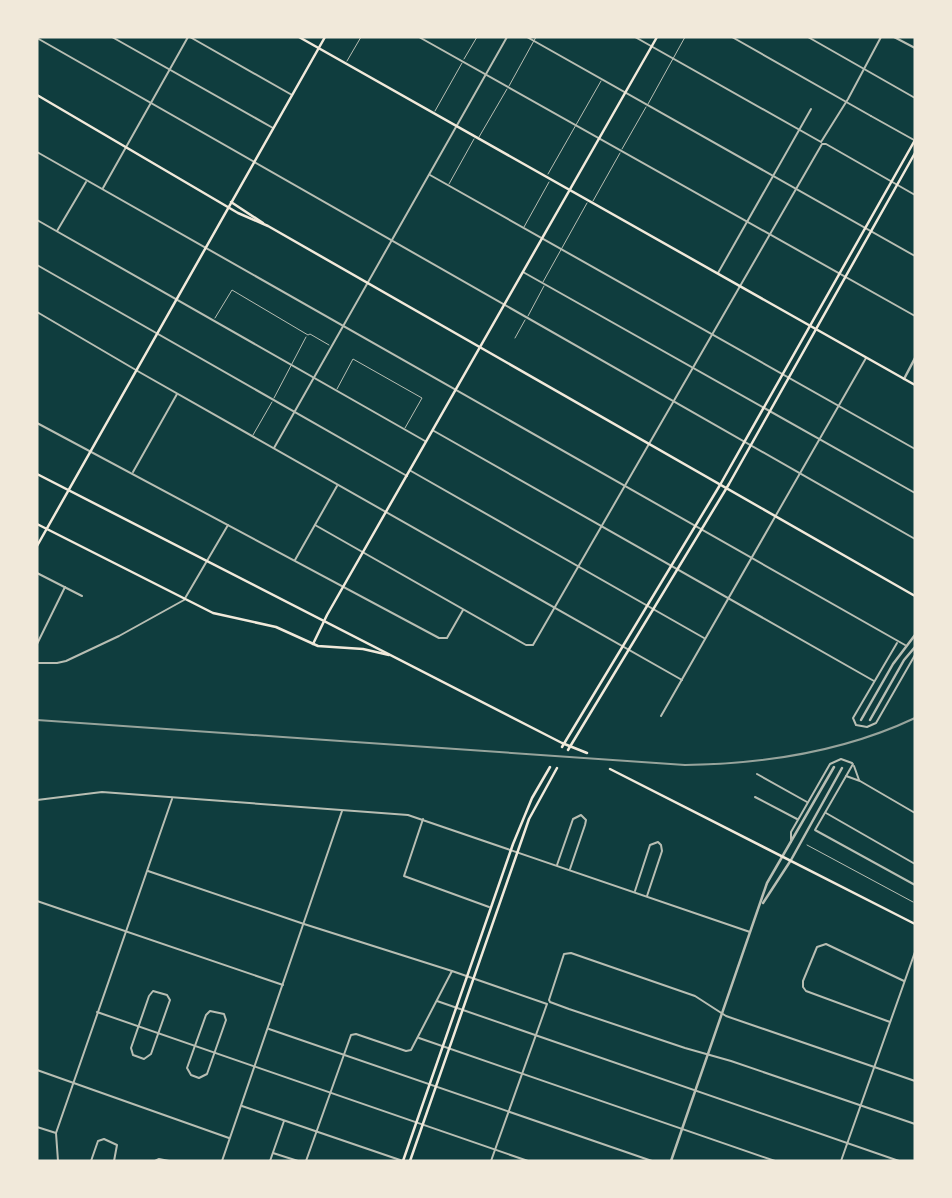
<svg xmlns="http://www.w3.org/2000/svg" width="952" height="1198" font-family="Helvetica,sans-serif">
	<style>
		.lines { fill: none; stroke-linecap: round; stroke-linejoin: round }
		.service { stroke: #b8beb3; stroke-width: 1 }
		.pedestrian { stroke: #b8beb3; stroke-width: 2 }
		.minor { stroke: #b8beb3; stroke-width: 2 }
		.tertiary { stroke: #b8beb3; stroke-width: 2.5 }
		.secondary { stroke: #f1e9da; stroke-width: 2.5 }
		.rail { stroke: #97a49c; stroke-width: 2 }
	</style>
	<rect width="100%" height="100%" fill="#0f3d3e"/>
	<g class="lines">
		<!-- service -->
		<g class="service">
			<path d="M464 59 477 37"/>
			<path d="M347 61 361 37"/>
			<path d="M509 86 536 37"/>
			<path d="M648 104 685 37"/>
			<path d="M435 111 462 63"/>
			<path d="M479 137 507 89"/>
			<path d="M622 149 646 107"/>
			<path d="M548 174 601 81"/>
			<path d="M449 184 474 139"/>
			<path d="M593 201 620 153"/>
			<path d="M524 227 549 182"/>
			<path d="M543 282 587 203"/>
			<path d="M528 316 544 286"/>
			<path d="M215 318 232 290 308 335 310 334 329 345"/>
			<path d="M515 338 525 320"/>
			<path d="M337 389 353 359 422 398 405 428"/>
			<path d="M274 398 306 337"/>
			<path d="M253 435 272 402"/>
			<path d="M807 845 913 902"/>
		</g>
		<!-- pedestrian -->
		<g class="pedestrian">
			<path d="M871 116 914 140"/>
			<path d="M133 472 177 394"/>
		</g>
		<!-- minor -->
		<g class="minor">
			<path d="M112 37 273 128"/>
			<path d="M190 37 292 95"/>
			<path d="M419 37 915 316"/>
			<path d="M527 37 915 256"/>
			<path d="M635 37 821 142 848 99 881 37"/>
			<path d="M732 37 871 116"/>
			<path d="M808 37 915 98"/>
			<path d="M894 37 915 48"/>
			<path d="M37 38 915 539"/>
			<path d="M37 152 905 645"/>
			<path d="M430 175 915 449"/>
			<path d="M103 188 188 37"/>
			<path d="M37 220 425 441"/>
			<path d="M57 231 86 182"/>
			<path d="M37 265 407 476"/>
			<path d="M523 272 915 493"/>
			<path d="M718 273 811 109"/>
			<path d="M37 312 141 373 682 680"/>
			<path d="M37 423 439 638H447L463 610"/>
			<path d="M434 431 874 681"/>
			<path d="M274 448 507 37"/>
			<path d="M411 471 704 638"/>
			<path d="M315 525 526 645H533L822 144H826L915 195"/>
			<path d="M295 560 337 486"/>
			<path d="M37 573 82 596"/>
			<path d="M897 643 853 718 856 725 867 727 876 723 915 655"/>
			<path d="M37 644 65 587"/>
			<path d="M37 663H57L66 661 119 636 184 600 228 525"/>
			<path d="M661 716 866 358"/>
			<path d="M853 764 815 830 915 885"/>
			<path d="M854 766 859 780"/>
			<path d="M757 774 807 802"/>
			<path d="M846 776 860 781 915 813"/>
			<path d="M755 797 797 819"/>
			<path d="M37 800 102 792 408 815 750 932"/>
			<path d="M826 813 915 864"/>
			<path d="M423 819 404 876 489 907"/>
			<path d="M791 842V832L830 764 841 759 852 763"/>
			<path d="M557 865 573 819 581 815 586 820 585 825 570 869"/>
			<path d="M148 871 304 924 452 971"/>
			<path d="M635 891 650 845 658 842 661 845 662 851 647 896"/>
			<path d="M37 901 283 985"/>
			<path d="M153 991 167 995 170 1000 151 1054 144 1059 133 1055 131 1048 149 996Z"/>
			<path d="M437 1001 899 1161"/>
			<path d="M210 1011 224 1014 226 1020 207 1074 199 1078 191 1075 187 1068 206 1015Z"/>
			<path d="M97 1012 528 1161"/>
			<path d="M890 1022 806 991 803 987V981L817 947 826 944 904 981"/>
			<path d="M269 1029 652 1161"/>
			<path d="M419 1038 775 1161"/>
			<path d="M37 1070 229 1138"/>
			<path d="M915 1081 726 1016 695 996 571 953 564 954 549 1000 550 1002 569 1009 685 1048 731 1061 915 1124"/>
			<path d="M242 1106 403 1161"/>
			<path d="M37 1127 56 1133"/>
			<path d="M273 1153 298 1161"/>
			<path d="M58 1161 56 1133 172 799"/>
			<path d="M91 1161 98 1141 104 1139 117 1145 114 1161"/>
			<path d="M155 1161 159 1159 169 1161"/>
			<path d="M222 1161 342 811"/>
			<path d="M270 1161 284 1121"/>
			<path d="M306 1161 351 1035 356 1034 406 1051 411 1050 452 971 547 1004 491 1161"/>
			<path d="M841 1161 915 952"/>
		</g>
		<!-- tertiary -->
		<g class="tertiary">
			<path d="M904 379 915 358"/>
			<path d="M861 720 893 664 915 635"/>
			<path d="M870 720 904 660 915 647"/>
			<path d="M763 903 791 860 842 768"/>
			<path d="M671 1161 767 883 834 767"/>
		</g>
		<!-- secondary -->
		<g class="secondary">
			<path d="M299 37 915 385"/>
			<path d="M37 95 238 213 268 226 915 596"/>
			<path d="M231 202 263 223"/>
			<path d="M37 474 562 743 587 753"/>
			<path d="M37 524 213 613 276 627 318 646 363 649 389 655"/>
			<path d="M37 546 325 37"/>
			<path d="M313 644 327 615 657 37"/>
			<path d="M562 747 720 485 915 140"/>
			<path d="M568 750 729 484 915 153"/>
			<path d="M610 769 915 924"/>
			<path d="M403 1161 513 844 532 798 550 767"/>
			<path d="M410 1161 529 819 557 768"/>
		</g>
		<!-- rail -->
		<path class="rail" d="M37 720 685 765C764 764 843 752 915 718"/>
	</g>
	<!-- border -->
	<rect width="952" height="1198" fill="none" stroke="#f1e9da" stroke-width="77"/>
</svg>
